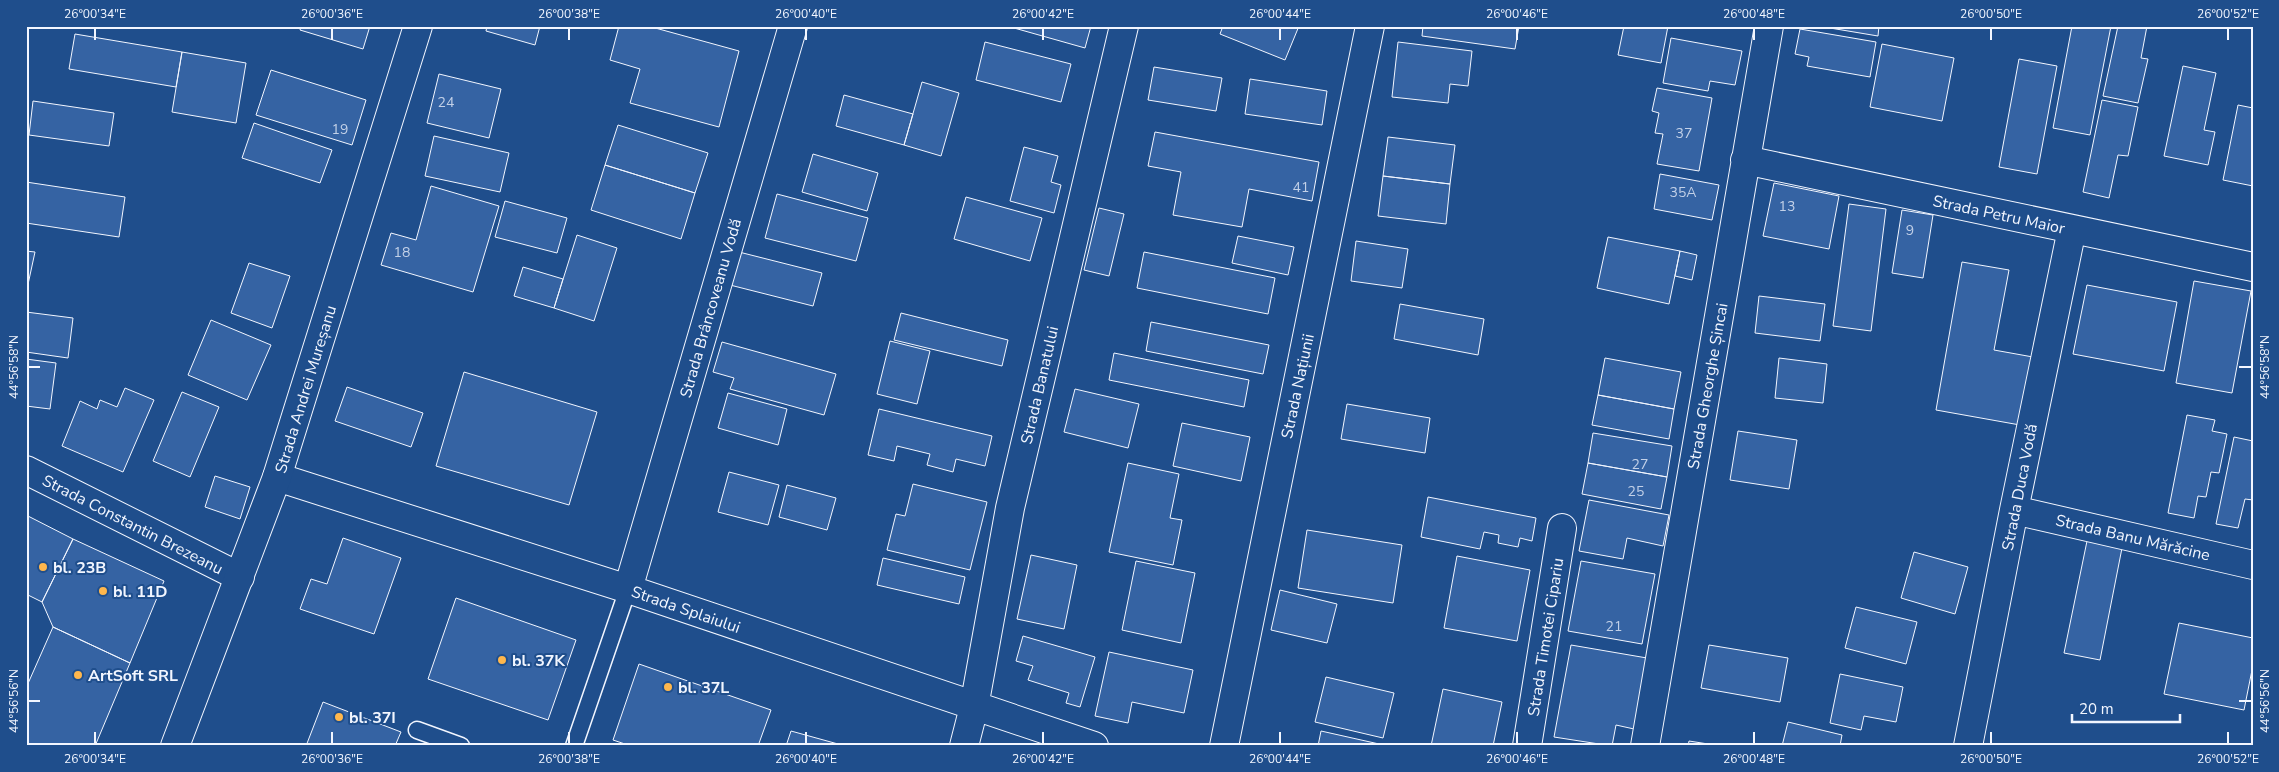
<svg xmlns="http://www.w3.org/2000/svg" width="2279" height="772" font-family="'Nunito Sans',sans-serif">
<rect width="100%" height="100%" fill="#1f4e8c"/>
<!-- building -->
<path fill="#3563a3" stroke="#f2f6ff" d="M 301,26 L 370,26 L 363,49 L 300,30 Z
M 487,26 L 540,26 L 535,45 L 486,31 Z
M 619,26 L 648,26 L 739,51 L 719,127 L 630,103 L 640,69 L 610,60 Z
M 1007,26 L 1091,26 L 1085,48 Z
M 1223,26 L 1299,26 L 1285,60 L 1220,34 Z
M 1423,26 L 1519,26 L 1515,49 L 1422,36 Z
M 1624,26 L 1668,26 L 1661,63 L 1618,55 Z
M 1818,26 L 1879,26 L 1878,36 Z
M 2072,26 L 2111,26 L 2090,135 L 2053,128 Z
M 2118,26 L 2147,26 L 2141,58 L 2148,59 L 2138,103 L 2103,96 Z
M 1800,29 L 1876,42 L 1870,77 L 1807,66 L 1809,57 L 1795,54 Z
M 75,34 L 182,52 L 176,87 L 69,69 Z
M 1671,38 L 1742,51 L 1735,85 L 1710,81 L 1708,91 L 1663,83 Z
M 985,42 L 1071,64 L 1061,102 L 976,80 Z
M 1398,42 L 1472,51 L 1468,86 L 1450,84 L 1448,103 L 1392,97 Z
M 1882,44 L 1954,58 L 1942,121 L 1870,107 Z
M 182,52 L 246,63 L 236,123 L 172,112 Z
M 2019,59 L 2057,66 L 2037,174 L 1999,167 Z
M 2183,66 L 2216,73 L 2204,130 L 2215,132 L 2208,165 L 2164,156 Z
M 1154,67 L 1222,78 L 1216,111 L 1148,100 Z
M 271,70 L 366,100 L 352,145 L 256,115 Z
M 439,74 L 501,89 L 489,138 L 427,123 Z
M 1250,79 L 1327,91 L 1322,125 L 1245,114 Z
M 922,82 L 959,93 L 941,156 L 904,145 Z
M 1657,88 L 1712,98 L 1699,171 L 1657,164 L 1663,134 L 1655,133 L 1659,113 L 1652,111 Z
M 844,95 L 913,114 L 904,145 L 836,126 Z
M 2102,100 L 2138,107 L 2128,156 L 2118,155 L 2109,198 L 2083,192 Z
M 33,101 L 114,113 L 109,146 L 29,135 Z
M 2238,105 L 2253,108 L 2253,186 L 2223,180 Z
M 254,123 L 332,150 L 320,183 L 242,158 Z
M 618,125 L 708,153 L 695,193 L 605,165 Z
M 1155,132 L 1319,162 L 1312,201 L 1249,189 L 1242,227 L 1173,215 L 1181,172 L 1148,166 Z
M 434,136 L 509,153 L 500,192 L 425,176 Z
M 1388,137 L 1455,145 L 1450,184 L 1383,176 Z
M 1024,147 L 1058,156 L 1051,182 L 1061,185 L 1054,213 L 1010,201 Z
M 813,154 L 878,173 L 867,211 L 802,192 Z
M 605,165 L 695,193 L 681,239 L 591,210 Z
M 1660,174 L 1719,185 L 1712,220 L 1654,209 Z
M 1383,176 L 1450,184 L 1446,224 L 1378,216 Z
M 26,182 L 125,197 L 119,237 L 26,223 Z
M 1774,183 L 1839,196 L 1829,249 L 1763,236 Z
M 431,186 L 499,206 L 473,292 L 381,265 L 391,233 L 416,240 Z
M 777,194 L 868,218 L 856,261 L 765,238 Z
M 966,197 L 1042,218 L 1030,261 L 954,239 Z
M 505,201 L 567,218 L 557,253 L 495,237 Z
M 1849,204 L 1886,209 L 1871,331 L 1833,326 Z
M 1099,208 L 1124,214 L 1109,276 L 1084,270 Z
M 1902,210 L 1933,215 L 1923,278 L 1892,273 Z
M 577,235 L 617,248 L 594,321 L 554,308 Z
M 1238,236 L 1294,247 L 1288,275 L 1232,263 Z
M 1608,237 L 1680,251 L 1669,304 L 1597,288 Z
M 1356,241 L 1408,249 L 1402,288 L 1351,281 Z
M 26,251 L 35,252 L 27,289 L 26,289 Z
M 735,251 L 822,273 L 813,306 L 726,284 Z
M 1680,251 L 1697,255 L 1692,280 L 1675,276 Z
M 1144,252 L 1275,278 L 1268,314 L 1137,288 Z
M 1962,262 L 2009,270 L 1994,350 L 2033,357 L 2020,425 L 1936,410 Z
M 249,263 L 290,276 L 272,328 L 231,313 Z
M 523,267 L 563,279 L 554,308 L 514,296 Z
M 2194,281 L 2251,291 L 2232,393 L 2176,383 Z
M 2087,285 L 2177,302 L 2164,371 L 2073,354 Z
M 1759,296 L 1825,304 L 1820,341 L 1755,333 Z
M 1400,304 L 1484,319 L 1478,355 L 1394,339 Z
M 26,312 L 73,318 L 68,358 L 26,352 Z
M 901,313 L 1008,340 L 1002,366 L 894,340 Z
M 211,320 L 271,345 L 247,400 L 188,375 Z
M 1151,322 L 1269,345 L 1263,374 L 1146,351 Z
M 890,341 L 930,351 L 917,404 L 877,394 Z
M 722,342 L 836,374 L 824,415 L 730,389 L 734,378 L 713,372 Z
M 1114,353 L 1249,380 L 1244,407 L 1109,380 Z
M 1605,358 L 1681,372 L 1674,409 L 1598,395 Z
M 1779,358 L 1827,364 L 1823,403 L 1775,398 Z
M 26,359 L 56,363 L 50,409 L 26,406 Z
M 464,372 L 597,412 L 569,505 L 436,466 Z
M 347,387 L 423,413 L 411,447 L 335,421 Z
M 125,388 L 154,400 L 123,472 L 62,446 L 80,401 L 97,409 L 100,400 L 117,407 Z
M 1075,389 L 1139,404 L 1128,448 L 1064,432 Z
M 182,392 L 219,407 L 190,477 L 153,461 Z
M 728,393 L 787,409 L 778,445 L 718,428 Z
M 1598,395 L 1674,409 L 1669,439 L 1592,425 Z
M 1347,404 L 1430,418 L 1425,453 L 1341,439 Z
M 879,409 L 992,436 L 985,466 L 956,459 L 953,472 L 927,465 L 930,454 L 897,446 L 894,461 L 868,455 Z
M 2187,415 L 2215,420 L 2212,431 L 2227,434 L 2219,473 L 2211,472 L 2206,497 L 2198,496 L 2194,518 L 2168,513 Z
M 1182,423 L 1250,437 L 1241,481 L 1173,466 Z
M 1738,431 L 1797,440 L 1789,489 L 1730,480 Z
M 1593,433 L 1672,446 L 1667,477 L 1588,463 Z
M 2234,437 L 2253,441 L 2253,500 L 2245,499 L 2238,528 L 2216,524 Z
M 1128,463 L 1179,474 L 1170,518 L 1182,520 L 1173,565 L 1109,552 Z
M 1588,463 L 1667,477 L 1661,509 L 1582,494 Z
M 729,472 L 779,485 L 768,525 L 718,512 Z
M 215,476 L 250,487 L 240,519 L 205,507 Z
M 913,484 L 987,502 L 970,570 L 887,550 L 896,514 L 905,516 Z
M 787,485 L 836,498 L 827,530 L 779,517 Z
M 1428,497 L 1536,518 L 1532,541 L 1520,538 L 1518,547 L 1498,543 L 1499,535 L 1484,532 L 1480,549 L 1421,537 Z
M 1589,500 L 1669,515 L 1663,546 L 1627,538 L 1623,559 L 1579,551 Z
M 26,515 L 73,539 L 42,602 L 26,594 Z
M 1307,530 L 1402,545 L 1393,603 L 1298,588 Z
M 343,538 L 401,558 L 374,634 L 300,609 L 311,579 L 327,584 Z
M 73,539 L 164,581 L 130,663 L 53,627 L 42,602 Z
M 2087,541 L 2122,548 L 2100,660 L 2064,653 Z
M 1914,552 L 1968,567 L 1955,614 L 1901,598 Z
M 1031,555 L 1077,565 L 1064,629 L 1017,619 Z
M 1457,556 L 1530,570 L 1517,641 L 1444,628 Z
M 883,558 L 965,577 L 959,604 L 877,585 Z
M 1136,561 L 1195,573 L 1181,643 L 1122,630 Z
M 1581,561 L 1655,574 L 1642,644 L 1568,631 Z
M 1280,590 L 1337,604 L 1327,643 L 1271,630 Z
M 456,598 L 576,640 L 548,720 L 428,679 Z
M 1856,607 L 1917,622 L 1906,664 L 1845,648 Z
M 2179,623 L 2253,638 L 2253,665 L 2244,710 L 2164,694 Z
M 53,627 L 130,663 L 95,746 L 26,746 L 26,688 Z
M 1023,636 L 1095,657 L 1080,707 L 1066,703 L 1069,693 L 1028,680 L 1033,666 L 1016,661 Z
M 1571,645 L 1647,658 L 1634,729 L 1616,725 L 1612,746 L 1554,737 Z
M 1709,645 L 1788,658 L 1780,702 L 1701,688 Z
M 1109,652 L 1193,670 L 1184,713 L 1132,702 L 1128,723 L 1095,716 Z
M 639,664 L 771,710 L 758,746 L 631,746 L 613,740 Z
M 1840,674 L 1903,687 L 1896,722 L 1864,716 L 1861,730 L 1830,723 Z
M 1326,677 L 1394,693 L 1383,738 L 1315,722 Z
M 1443,689 L 1502,702 L 1493,746 L 1431,746 Z
M 323,702 L 401,732 L 395,746 L 306,746 Z
M 1788,722 L 1842,735 L 1840,746 L 1782,746 Z
M 791,731 L 838,744 L 838,746 L 786,746 Z
M 1321,731 L 1388,746 L 1318,746 Z
M 1689,741 L 1721,746 L 1688,746 Z"/>
<g fill="none" stroke-linecap="round" stroke-linejoin="round">
<!-- service casing -->
<g stroke="#f2f6ff" stroke-width="19">
<path id="service" d="M 417,730 L 461,746
M 574,746 L 628,589"/>
</g>
<!-- minor casing -->
<g stroke="#f2f6ff" stroke-width="30">
<path id="minor" d="M 1745,160 L 2253,267
M 26,470 L 240,577
M 277,477 L 628,589 L 1094,746
M 2014,510 L 2253,565
M 628,589 L 793,26
M 964,746 L 974,707 L 1010,508 L 1124,26
M 1224,746 L 1370,26
M 1527,746 L 1562,528
M 1645,746 L 1769,26
M 1968,746 L 2014,510 L 2072,229"/>
</g>
<!-- tertiary casing -->
<g stroke="#f2f6ff" stroke-width="30">
<path id="tertiary" d="M 175,746 L 277,477 L 418,26"/>
</g>
<!-- service -->
<use href="#service" stroke="#1f4e8c" stroke-width="16"/>
<!-- minor -->
<use href="#minor" stroke="#1f4e8c" stroke-width="28"/>
<!-- tertiary -->
<use href="#tertiary" stroke="#1f4e8c" stroke-width="28"/>
</g>
<!-- ticks -->
<path fill="none" stroke="#f2f6ff" stroke-width="2" d="M 95,28 L 95,40M 332,28 L 332,40M 569,28 L 569,40M 806,28 L 806,40M 1043,28 L 1043,40M 1280,28 L 1280,40M 1517,28 L 1517,40M 1754,28 L 1754,40M 1991,28 L 1991,40M 2228,28 L 2228,40M 28,367 L 40,367M 2239,367 L 2252,367M 28,701 L 40,701M 2239,701 L 2252,701M 95,732 L 95,744M 332,732 L 332,744M 569,732 L 569,744M 806,732 L 806,744M 1043,732 L 1043,744M 1280,732 L 1280,744M 1517,732 L 1517,744M 1754,732 L 1754,744M 1991,732 L 1991,744M 2228,732 L 2228,744"/>
<!-- markers -->
<g fill="#ffb74d" stroke="#1f4e8c" stroke-width="2">
<circle cx="43" cy="567" r="5"/>
<circle cx="103" cy="591" r="5"/>
<circle cx="502" cy="660" r="5"/>
<circle cx="78" cy="675" r="5"/>
<circle cx="668" cy="687" r="5"/>
<circle cx="339" cy="717" r="5"/>
</g>
<g text-anchor="middle" stroke-width="4" stroke-linejoin="round" paint-order="stroke">
<!-- number labels -->
<g font-size="14" fill="#c3d1e8">
<text x="446" y="107">24</text>
<text x="340" y="134">19</text>
<text x="1684" y="138">37</text>
<text x="1301" y="192">41</text>
<text x="1683" y="197">35A</text>
<text x="1787" y="211">13</text>
<text x="1910" y="235">9</text>
<text x="402" y="257">18</text>
<text x="1640" y="469">27</text>
<text x="1636" y="496">25</text>
<text x="1614" y="631">21</text>
</g>
<!-- street labels -->
<g font-size="16" fill="#f2f6ff" stroke="#1f4e8c">
<text transform="translate(1999 214) rotate(12)" y="6">Strada Petru Maior</text>
<text transform="translate(710 308) rotate(-74)" y="6">Strada Brâncoveanu Vodă</text>
<text transform="translate(1039 385) rotate(-77)" y="6">Strada Banatului</text>
<text transform="translate(1297 386) rotate(-78)" y="6">Strada Națiunii</text>
<text transform="translate(1707 386) rotate(-80)" y="6">Strada Gheorghe Șincai</text>
<text transform="translate(305 389) rotate(-73)" y="6">Strada Andrei Mureșanu</text>
<text transform="translate(2019 487) rotate(-79)" y="6">Strada Duca Vodă</text>
<text transform="translate(133 524) rotate(27)" y="6">Strada Constantin Brezeanu</text>
<text transform="translate(2133 537) rotate(13)" y="6">Strada Banu Mărăcine</text>
<text transform="translate(686 609) rotate(19)" y="6">Strada Splaiului</text>
<text transform="translate(1545 637) rotate(-81)" y="6">Strada Timotei Cipariu</text>
</g>
<!-- poi labels -->
<g font-size="16" font-weight="bold" fill="#f2f6ff" stroke="#1f4e8c" text-anchor="start">
<text x="53" y="573">bl. 23B</text>
<text x="113" y="597">bl. 11D</text>
<text x="512" y="666">bl. 37K</text>
<text x="88" y="681">ArtSoft SRL</text>
<text x="678" y="693">bl. 37L</text>
<text x="349" y="723">bl. 37I</text>
</g>
</g>
<!-- border -->
<rect width="2279" height="772" fill="none" stroke="#1f4e8c" stroke-width="55"/>
<!-- scale -->
<path d="M2072 714v8h108v-8" fill="none" stroke="#f2f6ff" stroke-width="2.5"/>
<text x="2079" y="714" font-size="15" fill="#f2f6ff" stroke="#1f4e8c" stroke-width="4" paint-order="stroke">20 m</text>
<rect x="28" y="28" width="2224" height="716" fill="none" stroke="#f2f6ff" stroke-width="2"/>
<g font-size="12" text-anchor="middle" fill="#f2f6ff">
<text x="95" y="18">26°00'34"E</text>
<text x="332" y="18">26°00'36"E</text>
<text x="569" y="18">26°00'38"E</text>
<text x="806" y="18">26°00'40"E</text>
<text x="1043" y="18">26°00'42"E</text>
<text x="1280" y="18">26°00'44"E</text>
<text x="1517" y="18">26°00'46"E</text>
<text x="1754" y="18">26°00'48"E</text>
<text x="1991" y="18">26°00'50"E</text>
<text x="2228" y="18">26°00'52"E</text>
<text transform="translate(14 367) rotate(-90)" y="4">44°56'58"N</text>
<text transform="translate(2265 367) rotate(-90)" y="4">44°56'58"N</text>
<text transform="translate(14 701) rotate(-90)" y="4">44°56'56"N</text>
<text transform="translate(2265 701) rotate(-90)" y="4">44°56'56"N</text>
<text x="95" y="763">26°00'34"E</text>
<text x="332" y="763">26°00'36"E</text>
<text x="569" y="763">26°00'38"E</text>
<text x="806" y="763">26°00'40"E</text>
<text x="1043" y="763">26°00'42"E</text>
<text x="1280" y="763">26°00'44"E</text>
<text x="1517" y="763">26°00'46"E</text>
<text x="1754" y="763">26°00'48"E</text>
<text x="1991" y="763">26°00'50"E</text>
<text x="2228" y="763">26°00'52"E</text>
</g>
</svg>
